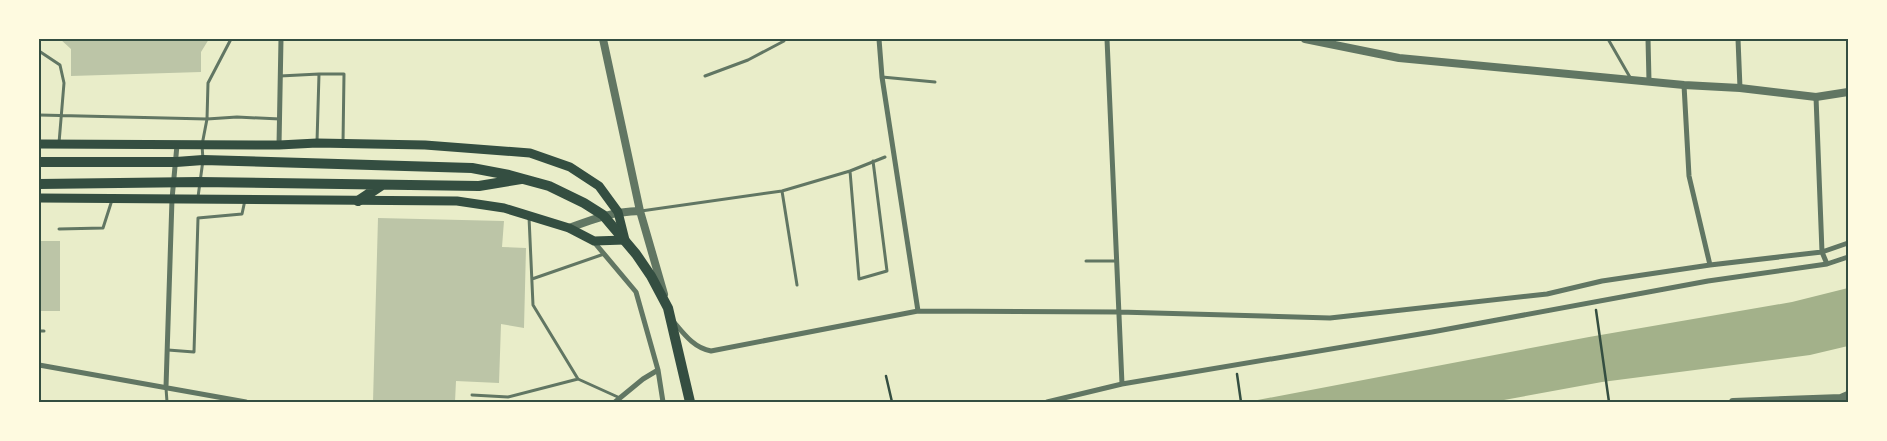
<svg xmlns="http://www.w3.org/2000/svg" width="1887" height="441" font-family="Helvetica,sans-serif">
<rect width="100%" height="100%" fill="#e9edc9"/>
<!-- water -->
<path fill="#a3b18a" d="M 1848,288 L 1848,346 L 1810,355 L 1602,382 L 1493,402 L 1247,402 L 1589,337 L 1792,302 Z"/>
<!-- building -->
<path fill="#bcc5a7" d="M 60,39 L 209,39 L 201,52 L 201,72 L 71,76 L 71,49 Z
M 378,218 L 504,221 L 502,247 L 526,248 L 524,328 L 501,324 L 499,383 L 456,381 L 455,402 L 373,402 Z
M 39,241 L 60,241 L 60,311 L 39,311 Z"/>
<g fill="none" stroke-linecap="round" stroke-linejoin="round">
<!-- path -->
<path stroke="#344e41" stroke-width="2.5" d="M 1596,310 L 1609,402
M 1237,374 L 1241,402
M 886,376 L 892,402"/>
<!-- service -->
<path stroke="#617663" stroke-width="3" d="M 1608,39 L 1631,79
M 39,51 L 60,65 L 64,83 L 59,143
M 280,76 L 319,74
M 705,76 L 748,60 L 784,41 L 784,39
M 882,77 L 935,82
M 39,115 L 207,119 L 237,117 L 280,119
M 317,142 L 319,74 L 344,74 L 343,143
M 873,161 L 887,271 L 859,279 L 850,171 L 885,157
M 782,191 L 797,285
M 198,197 L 203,160 L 202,145 L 207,119 L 208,83 L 231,39
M 641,211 L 782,191 L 850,171
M 529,217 L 533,305 L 578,379
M 59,229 L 103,228 L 112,200
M 1086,261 L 1116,261
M 532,279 L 604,254
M 39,331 L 44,331
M 168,350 L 194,352 L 198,218 L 242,214 L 245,200
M 166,388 L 167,402
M 472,395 L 508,397 L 578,379 L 620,398"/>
<!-- minor -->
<path stroke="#617663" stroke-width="5" d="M 879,39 L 882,77 L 918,311
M 1107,39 L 1122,384
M 1648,39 L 1649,81
M 1738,39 L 1740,88
M 1684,85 L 1689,176 L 1710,265
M 1816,97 L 1822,252 L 1827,264
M 279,145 L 281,39
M 594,242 L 636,292 L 658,370 L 663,402
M 673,321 C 684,334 694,348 711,351 L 918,311 L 1119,312 L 1330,318 L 1547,294 L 1602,281 L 1710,265 L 1822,252 L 1848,243
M 39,365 L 246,402
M 166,387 L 172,199 L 177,145
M 615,402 L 643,379 L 658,370
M 1047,402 L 1122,384 L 1432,332 L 1708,281 L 1827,264 L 1848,257"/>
<!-- tertiary -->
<path stroke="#617663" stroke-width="8" d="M 603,39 L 640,211 L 664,294
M 1305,39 L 1399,58 L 1684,85 L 1740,88 L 1816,97 L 1848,92
M 569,228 C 596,218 611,212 640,211
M 1733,402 L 1841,398 L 1848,395"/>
<!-- secondary -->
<path stroke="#344e41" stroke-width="9" d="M 39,144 L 279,145 L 317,143 L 425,145 L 530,153 L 570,167 L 599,186 L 618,212 L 625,240 L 594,241 L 569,228 L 504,208 L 457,201 L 39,198"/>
<!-- trunk -->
<path stroke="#344e41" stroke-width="10" d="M 39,162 L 176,162 L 203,160 L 472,168 L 509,175 L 549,186 L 584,203 L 603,215 L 636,254 L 651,276 L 668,308 L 690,402
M 39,184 L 199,182 L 479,186 L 521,179
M 358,201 L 382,185"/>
</g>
<!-- border -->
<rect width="1887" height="441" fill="none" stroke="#fefae0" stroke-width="80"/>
<rect x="40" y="40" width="1807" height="361" fill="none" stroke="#344e41" stroke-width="2"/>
</svg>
